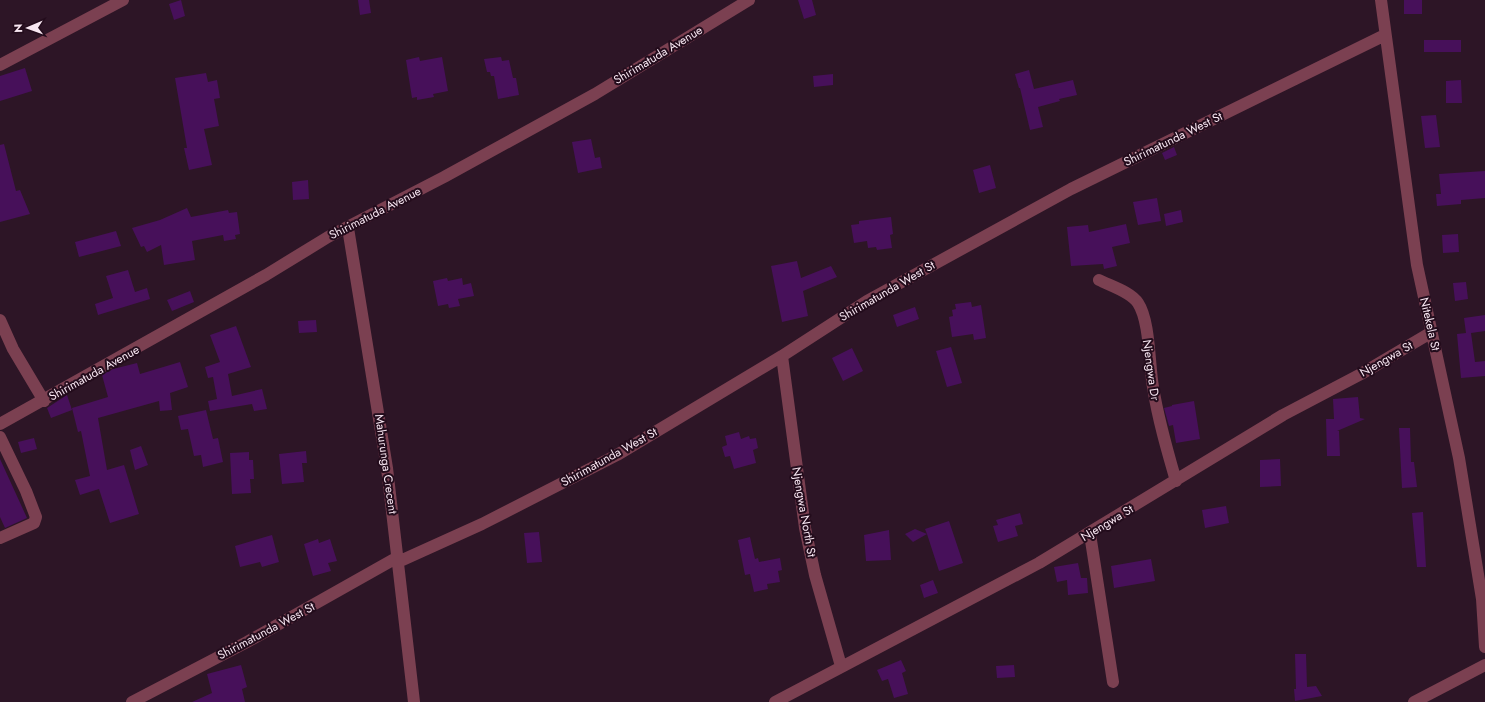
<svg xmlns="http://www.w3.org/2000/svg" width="1485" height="702" font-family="Jost,sans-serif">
<rect width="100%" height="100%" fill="#2d1526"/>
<!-- building -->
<path fill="#47105a" d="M 181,0 L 185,16 L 174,20 L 169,4 Z
M 358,0 L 369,0 L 371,13 L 360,15 Z
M 798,0 L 812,0 L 816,15 L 804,19 Z
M 1404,0 L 1422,0 L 1422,14 L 1404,14 Z
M 1424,40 L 1461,40 L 1461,52 L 1424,52 Z
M 419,57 L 420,61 L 442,57 L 448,91 L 433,94 L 434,97 L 417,100 L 417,97 L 412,98 L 406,60 Z
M 501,57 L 502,61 L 509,60 L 513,78 L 516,78 L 519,95 L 498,99 L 494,76 L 491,76 L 490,72 L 487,72 L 484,59 Z
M 25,68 L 32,91 L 0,101 L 0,76 Z
M 1029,70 L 1034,89 L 1073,80 L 1077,95 L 1059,99 L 1060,101 L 1038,107 L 1043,127 L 1030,130 L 1020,88 L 1019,88 L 1015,74 Z
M 206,73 L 208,82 L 217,80 L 220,98 L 214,99 L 219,126 L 204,129 L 212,165 L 189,170 L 184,148 L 187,148 L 175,78 Z
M 833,74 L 833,85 L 814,87 L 813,76 Z
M 1461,80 L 1462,103 L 1446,103 L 1446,81 Z
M 1436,115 L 1440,147 L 1425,148 L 1421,116 Z
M 591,139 L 595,158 L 600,157 L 602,168 L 578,173 L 572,142 Z
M 4,144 L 16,191 L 20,190 L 30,214 L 0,222 L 0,145 Z
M 1174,147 L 1177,155 L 1165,160 L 1162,153 Z
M 990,165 L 996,188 L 979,193 L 973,170 Z
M 1485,171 L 1485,198 L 1461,200 L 1461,204 L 1437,206 L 1436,194 L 1441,194 L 1439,174 Z
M 308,180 L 309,199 L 293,200 L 292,182 Z
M 1157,198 L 1161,221 L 1138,225 L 1133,202 Z
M 187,208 L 191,217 L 228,210 L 229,213 L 237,212 L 240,234 L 235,235 L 236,239 L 224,241 L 223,235 L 192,241 L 195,260 L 164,265 L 161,245 L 147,252 L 144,246 L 141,247 L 132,228 L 160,220 Z
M 1181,210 L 1183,222 L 1166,226 L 1164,214 Z
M 891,217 L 893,234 L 890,235 L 892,248 L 877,250 L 876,247 L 868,248 L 867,241 L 854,243 L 851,225 L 859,224 L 859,221 Z
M 1126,224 L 1130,243 L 1112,247 L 1117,266 L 1104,269 L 1103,264 L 1071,266 L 1067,227 L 1088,225 L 1089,232 Z
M 116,231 L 121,246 L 79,257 L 75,242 Z
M 1458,234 L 1459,252 L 1443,253 L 1442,235 Z
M 797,261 L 801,278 L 831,266 L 837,277 L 803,291 L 808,316 L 782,322 L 771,266 Z
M 128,270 L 135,292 L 147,288 L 150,299 L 98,315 L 95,304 L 113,298 L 106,276 Z
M 447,278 L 448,281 L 462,278 L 463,285 L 471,283 L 474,296 L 458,299 L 460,306 L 449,308 L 448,304 L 438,306 L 433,281 Z
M 1466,282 L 1468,299 L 1455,301 L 1453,283 Z
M 190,291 L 194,302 L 172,311 L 167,300 Z
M 971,302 L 972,307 L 981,305 L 986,338 L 974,340 L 973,334 L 952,337 L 949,317 L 953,316 L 952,310 L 956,309 L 955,304 Z
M 915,307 L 919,319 L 897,327 L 893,315 Z
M 1485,315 L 1485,331 L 1471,333 L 1475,362 L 1485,361 L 1485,376 L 1461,378 L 1457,334 L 1466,333 L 1464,318 Z
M 316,320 L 317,332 L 299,333 L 298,321 Z
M 236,326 L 251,367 L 228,374 L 232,396 L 262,389 L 267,409 L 254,411 L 252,404 L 210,411 L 208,401 L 217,399 L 213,377 L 208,378 L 205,367 L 220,362 L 210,335 Z
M 951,347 L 962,383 L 947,387 L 936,351 Z
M 852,348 L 863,371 L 843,381 L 832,358 Z
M 180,362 L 188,387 L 170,393 L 172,410 L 160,411 L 159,401 L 98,418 L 107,470 L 124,465 L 139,514 L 110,523 L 99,489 L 80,495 L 75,480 L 90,476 L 81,431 L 78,432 L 72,408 L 108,397 L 102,375 L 113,369 L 137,363 L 140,374 Z
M 67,395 L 72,410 L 51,418 L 47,408 Z
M 1358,397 L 1360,418 L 1365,419 L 1337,431 L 1339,431 L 1340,456 L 1327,456 L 1326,419 L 1334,419 L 1333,399 Z
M 1194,401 L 1200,439 L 1176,443 L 1173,425 L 1169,426 L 1164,408 L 1172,406 L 1172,405 Z
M 206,410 L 213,439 L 218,438 L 223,462 L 203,467 L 201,455 L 194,456 L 188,429 L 181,430 L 178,416 Z
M 1399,428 L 1410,428 L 1411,462 L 1414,462 L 1417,487 L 1402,488 Z
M 739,432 L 741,439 L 749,436 L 750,439 L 756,438 L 758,448 L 753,450 L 756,463 L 734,469 L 730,456 L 725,457 L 722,447 L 727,445 L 725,436 Z
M 34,438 L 37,449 L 21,453 L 18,442 Z
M 141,446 L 148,465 L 135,470 L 130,450 Z
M 306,451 L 307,463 L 302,463 L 304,482 L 282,484 L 279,454 Z
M 249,452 L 249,460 L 253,460 L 254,479 L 250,479 L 251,493 L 232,494 L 230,453 Z
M 0,459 L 27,518 L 5,528 L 0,517 Z
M 1280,459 L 1281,486 L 1260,487 L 1260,460 Z
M 1226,506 L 1229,523 L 1205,528 L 1202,510 Z
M 1423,512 L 1426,567 L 1417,567 L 1412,513 Z
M 1020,513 L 1023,524 L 1015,526 L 1018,536 L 998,542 L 993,526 L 998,525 L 996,520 Z
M 949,521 L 963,563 L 939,571 L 927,534 L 913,542 L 905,534 L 915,529 L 927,534 L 925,529 Z
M 889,530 L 891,560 L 866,561 L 864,535 Z
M 539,532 L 542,562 L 527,563 L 524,533 Z
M 272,535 L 279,562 L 262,567 L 260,562 L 240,567 L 235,546 Z
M 750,537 L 755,559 L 758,558 L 759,562 L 780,558 L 782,570 L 778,571 L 780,582 L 767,584 L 768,589 L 754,592 L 750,574 L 745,575 L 738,540 Z
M 318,539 L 319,543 L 330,539 L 337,561 L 328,563 L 331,571 L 313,576 L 304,544 Z
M 1151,559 L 1155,581 L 1114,588 L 1111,566 Z
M 1078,563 L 1081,578 L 1087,578 L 1088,593 L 1068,595 L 1067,580 L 1057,582 L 1054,567 Z
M 933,580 L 938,593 L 924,598 L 920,585 Z
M 1295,654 L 1306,654 L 1307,687 L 1316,686 L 1322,696 L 1295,701 L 1294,689 L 1296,689 Z
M 901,660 L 906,671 L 902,673 L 908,694 L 894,698 L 888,679 L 882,681 L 877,670 Z
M 241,665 L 247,687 L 242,689 L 245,702 L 192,702 L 212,693 L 207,674 Z
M 1014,665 L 1015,677 L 997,678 L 996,666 Z"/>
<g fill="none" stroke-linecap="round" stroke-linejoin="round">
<!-- minor -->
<path stroke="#7b4051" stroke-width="12" d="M 1381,0 L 1417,265 L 1459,458 L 1482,599 L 1485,647
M 0,65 L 123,0
M 348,228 L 387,468 L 414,702
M 1099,280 C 1111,286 1131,292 1138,303 C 1150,321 1149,364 1153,387 C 1158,419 1167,450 1176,481
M 0,320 L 13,349 L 44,401
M 782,356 L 805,528 L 815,575 L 841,666
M 0,424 L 266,275 L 328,237 L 444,177 L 595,94 L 749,0
M 0,437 L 26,491 L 36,517 L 34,523 L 0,538
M 1090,534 L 1113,682
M 398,562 L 482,524 L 617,455 L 782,356 L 867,301 L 1071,189 L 1385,35
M 132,702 L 247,642 L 398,557
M 775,702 L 1039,563 L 1283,415 L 1361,374 L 1432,332
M 1414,702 L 1485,665"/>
</g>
<g text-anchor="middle" stroke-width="4" stroke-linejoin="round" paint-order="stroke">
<!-- street labels -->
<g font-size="12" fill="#f8e7f2" stroke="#230c1c">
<text transform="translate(658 55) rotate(-31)" y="4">Shirimatuda Avenue</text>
<text transform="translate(1173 139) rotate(-26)" y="4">Shirimatunda West St</text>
<text transform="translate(375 213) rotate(-27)" y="4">Shirimatuda Avenue</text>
<text transform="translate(887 291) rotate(-30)" y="4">Shirimatunda West St</text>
<text transform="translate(1430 324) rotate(77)" y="4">Nitekela St</text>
<text transform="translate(1386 359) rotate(-30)" y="4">Njengwa St</text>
<text transform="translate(1151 370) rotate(82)" y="4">Njengwa Dr</text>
<text transform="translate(94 373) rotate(-29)" y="4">Shirimatuda Avenue</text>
<text transform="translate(609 457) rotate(-29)" y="4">Shirimatunda West St</text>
<text transform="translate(386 464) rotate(82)" y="4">Mahurunga Crecent</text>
<text transform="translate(804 512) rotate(80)" y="4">Njengwa North St</text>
<text transform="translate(1107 523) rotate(-31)" y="4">Njengwa St</text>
<text transform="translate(266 631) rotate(-28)" y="4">Shirimatunda West St</text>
</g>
</g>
<!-- north arrow -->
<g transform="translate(28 28) rotate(268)" stroke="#230c1c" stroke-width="3" paint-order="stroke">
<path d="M0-3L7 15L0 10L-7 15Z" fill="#f8e7f2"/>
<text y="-6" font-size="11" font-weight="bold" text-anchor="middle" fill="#f8e7f2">N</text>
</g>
</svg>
